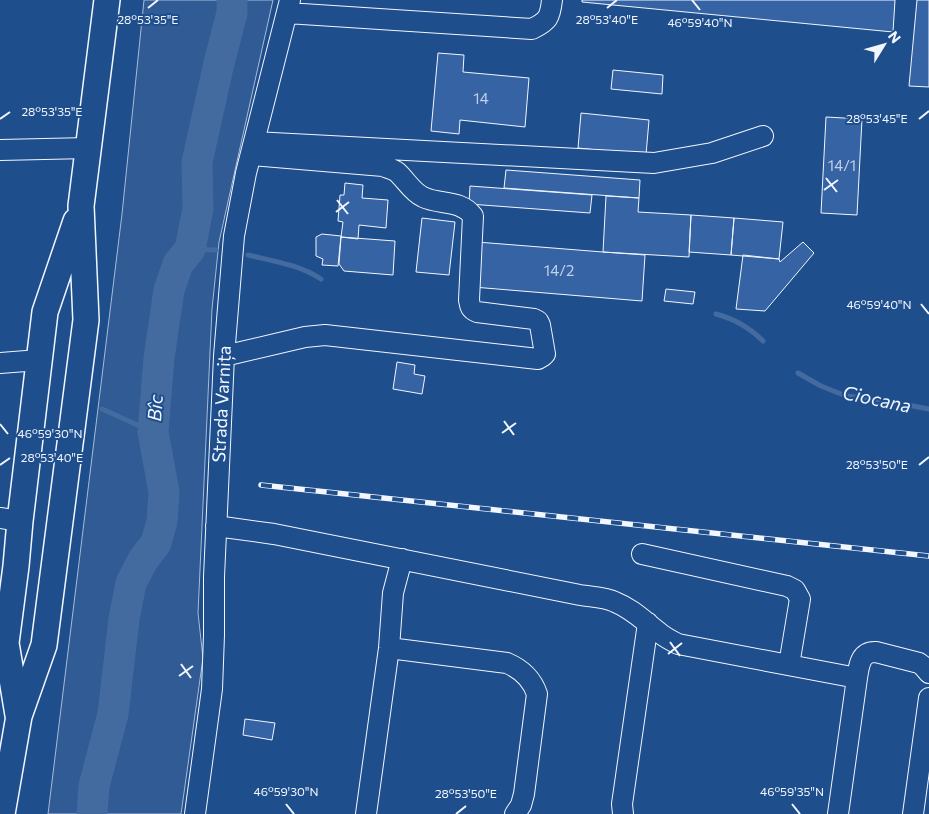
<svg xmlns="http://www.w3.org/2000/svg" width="929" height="814" font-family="Commissioner,sans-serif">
<rect width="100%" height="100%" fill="#1f4e8c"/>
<!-- green -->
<path fill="#305b95" stroke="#a8bbd7" d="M 144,0 L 273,0 L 219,242 L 212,309 L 198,613 L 203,658 L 181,814 L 48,814 L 122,214 Z"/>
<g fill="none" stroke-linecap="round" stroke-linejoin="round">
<!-- stream -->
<path stroke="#446ba0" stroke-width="5" d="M 190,249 L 216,250
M 248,255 C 273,261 300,265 321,279
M 716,314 C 735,319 750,328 763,341
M 798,373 L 821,386 L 846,396 L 881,400 L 929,409
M 102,409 L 153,432"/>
<!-- river -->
<path stroke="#446ba0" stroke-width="31" d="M 92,814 L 94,786 L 113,714 L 124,619 L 131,583 L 143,560 L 156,543 L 162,521 L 164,492 L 153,432 L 159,358 L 169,290 L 178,264 L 190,249 L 198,209 L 197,162 L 219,63 L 232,13 L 232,0"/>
</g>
<!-- building -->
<path fill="#3563a3" stroke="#f2f6ff" d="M 582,0 L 895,0 L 893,32 L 582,2 Z
M 917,0 L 929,0 L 929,87 L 909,86 Z
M 438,53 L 464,55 L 463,72 L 529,78 L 525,127 L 460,120 L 459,134 L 431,131 Z
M 613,70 L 663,75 L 662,94 L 611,89 Z
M 581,113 L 649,120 L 646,155 L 578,148 Z
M 826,117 L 862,119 L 857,215 L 821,213 Z
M 506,170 L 640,180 L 639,198 L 504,188 Z
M 345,183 L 363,185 L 362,198 L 388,200 L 386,228 L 359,225 L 358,239 L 341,237 L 343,222 L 338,221 L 340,195 L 344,195 Z
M 470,186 L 592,195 L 590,213 L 469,204 Z
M 606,196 L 639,198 L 638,212 L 691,215 L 689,257 L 603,252 Z
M 691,215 L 734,218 L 731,255 L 689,252 Z
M 422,218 L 455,222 L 449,275 L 416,272 Z
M 734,218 L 783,222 L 779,259 L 731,255 Z
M 322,234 L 341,236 L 338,266 L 322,265 L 323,259 L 316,256 L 316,237 Z
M 341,237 L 395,241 L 393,275 L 344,271 L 339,264 Z
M 477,242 L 603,252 L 645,255 L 642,301 L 473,287 Z
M 803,242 L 814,253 L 765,311 L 736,309 L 743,255 L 779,259 L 780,262 Z
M 666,289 L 695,292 L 693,304 L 664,301 Z
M 397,362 L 415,365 L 414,374 L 425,376 L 422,394 L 393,389 Z
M 245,719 L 275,723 L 272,740 L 243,735 Z"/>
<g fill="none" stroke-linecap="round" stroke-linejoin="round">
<!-- minor casing -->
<g stroke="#f2f6ff" stroke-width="22">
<path id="minor" d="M 287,13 L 532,29 C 548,21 550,18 552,0
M 254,142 L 654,163 L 712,153 L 763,136
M 0,150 L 88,148
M 224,356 L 305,337 L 325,335 L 538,359 L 543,356 L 545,354 L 540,325 L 538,321 L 534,319 L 477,312 C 470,309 470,306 469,300 L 473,216 C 460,199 439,205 423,197 C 412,192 406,180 397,172 C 393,169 387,168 383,166 L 251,155
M 0,363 L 39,360
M 0,518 L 20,521
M 216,526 L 274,534 L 580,595 C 592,597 605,597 615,602 C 633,609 646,623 661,634 C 666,638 672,641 678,644 L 857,678
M 642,554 L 787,586 L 795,590 L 800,599 L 789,665
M 389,648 L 507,663 C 521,669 532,679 537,694 L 524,794 L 521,805 L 515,814
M 195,814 L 212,689 L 214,635 L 214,577 L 224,356 L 234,236 L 246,173 L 290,0
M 366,814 L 389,648 L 393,593 L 402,559
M 623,814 L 622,804 L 648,623
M 838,814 L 857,678 C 859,666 860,651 876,652 L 919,663 L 923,666 L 929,673
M 913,814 L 929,698"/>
</g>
<!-- major casing -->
<g stroke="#f2f6ff" stroke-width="28">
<path id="major" d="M 18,715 L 6,643 L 16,566 L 20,521 L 45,312 L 76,221
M 2,814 L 19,716 L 44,645 L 86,320 L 81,206 L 107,0"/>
</g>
<!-- minor -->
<use href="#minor" stroke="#1f4e8c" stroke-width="20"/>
<!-- major -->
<use href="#major" stroke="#1f4e8c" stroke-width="25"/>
<!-- rail casing -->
<g stroke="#f2f6ff" stroke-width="5.5">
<path id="rail" d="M 261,485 L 929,556"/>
</g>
<!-- rail -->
<use href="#rail" stroke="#1f4e8c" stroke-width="4" stroke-dasharray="11" stroke-linecap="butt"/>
</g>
<!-- ticks -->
<path fill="none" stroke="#f2f6ff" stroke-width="2" d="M 692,0 L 700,10M 148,8 L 158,0M 607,8 L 617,0M 0,119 L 10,112M 919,119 L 929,111M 826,178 L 837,192M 824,190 L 838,180M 337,200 L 348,214M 336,212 L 349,202M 921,304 L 929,314M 504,421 L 514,435M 0,424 L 8,434M 502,433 L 516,423M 0,465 L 10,458M 919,465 L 929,457M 670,642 L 680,656M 668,654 L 682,643M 181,664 L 191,678M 179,676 L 193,666M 286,804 L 294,814M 792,804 L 800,814M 456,814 L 466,806"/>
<g text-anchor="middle" stroke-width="4" stroke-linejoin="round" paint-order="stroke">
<!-- number labels -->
<g font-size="15" fill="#c3d1e8">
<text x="481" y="104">14</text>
<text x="842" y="171">14/1</text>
<text x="559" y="276">14/2</text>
</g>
<!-- street labels -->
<g font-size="18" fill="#f2f6ff" stroke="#1f4e8c">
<text transform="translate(222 404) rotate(-87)" y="6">Strada Varnița</text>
</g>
<!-- water labels -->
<g font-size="19" font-style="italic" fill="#f2f6ff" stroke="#1f4e8c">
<text transform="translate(877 399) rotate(12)" y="7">Ciocana</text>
<text transform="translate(155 408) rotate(-86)" y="7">Bîc</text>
</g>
</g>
<g font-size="12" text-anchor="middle" fill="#f2f6ff" stroke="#1f4e8c" stroke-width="4" stroke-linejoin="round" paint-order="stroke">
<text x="148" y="24">28°53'35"E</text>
<text x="607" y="24">28°53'40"E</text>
<text x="700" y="27">46°59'40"N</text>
<text x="52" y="116">28°53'35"E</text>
<text x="877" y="123">28°53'45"E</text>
<text x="879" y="309">46°59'40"N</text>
<text x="50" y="438">46°59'30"N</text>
<text x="52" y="462">28°53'40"E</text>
<text x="877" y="469">28°53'50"E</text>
<text x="286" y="796">46°59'30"N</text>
<text x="792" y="796">46°59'35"N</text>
<text x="466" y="798">28°53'50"E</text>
</g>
<!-- north arrow -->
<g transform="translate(884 45) rotate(53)" stroke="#1f4e8c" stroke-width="4" paint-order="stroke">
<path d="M0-4L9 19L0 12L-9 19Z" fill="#f2f6ff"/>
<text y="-8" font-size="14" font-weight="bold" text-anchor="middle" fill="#f2f6ff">N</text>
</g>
</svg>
